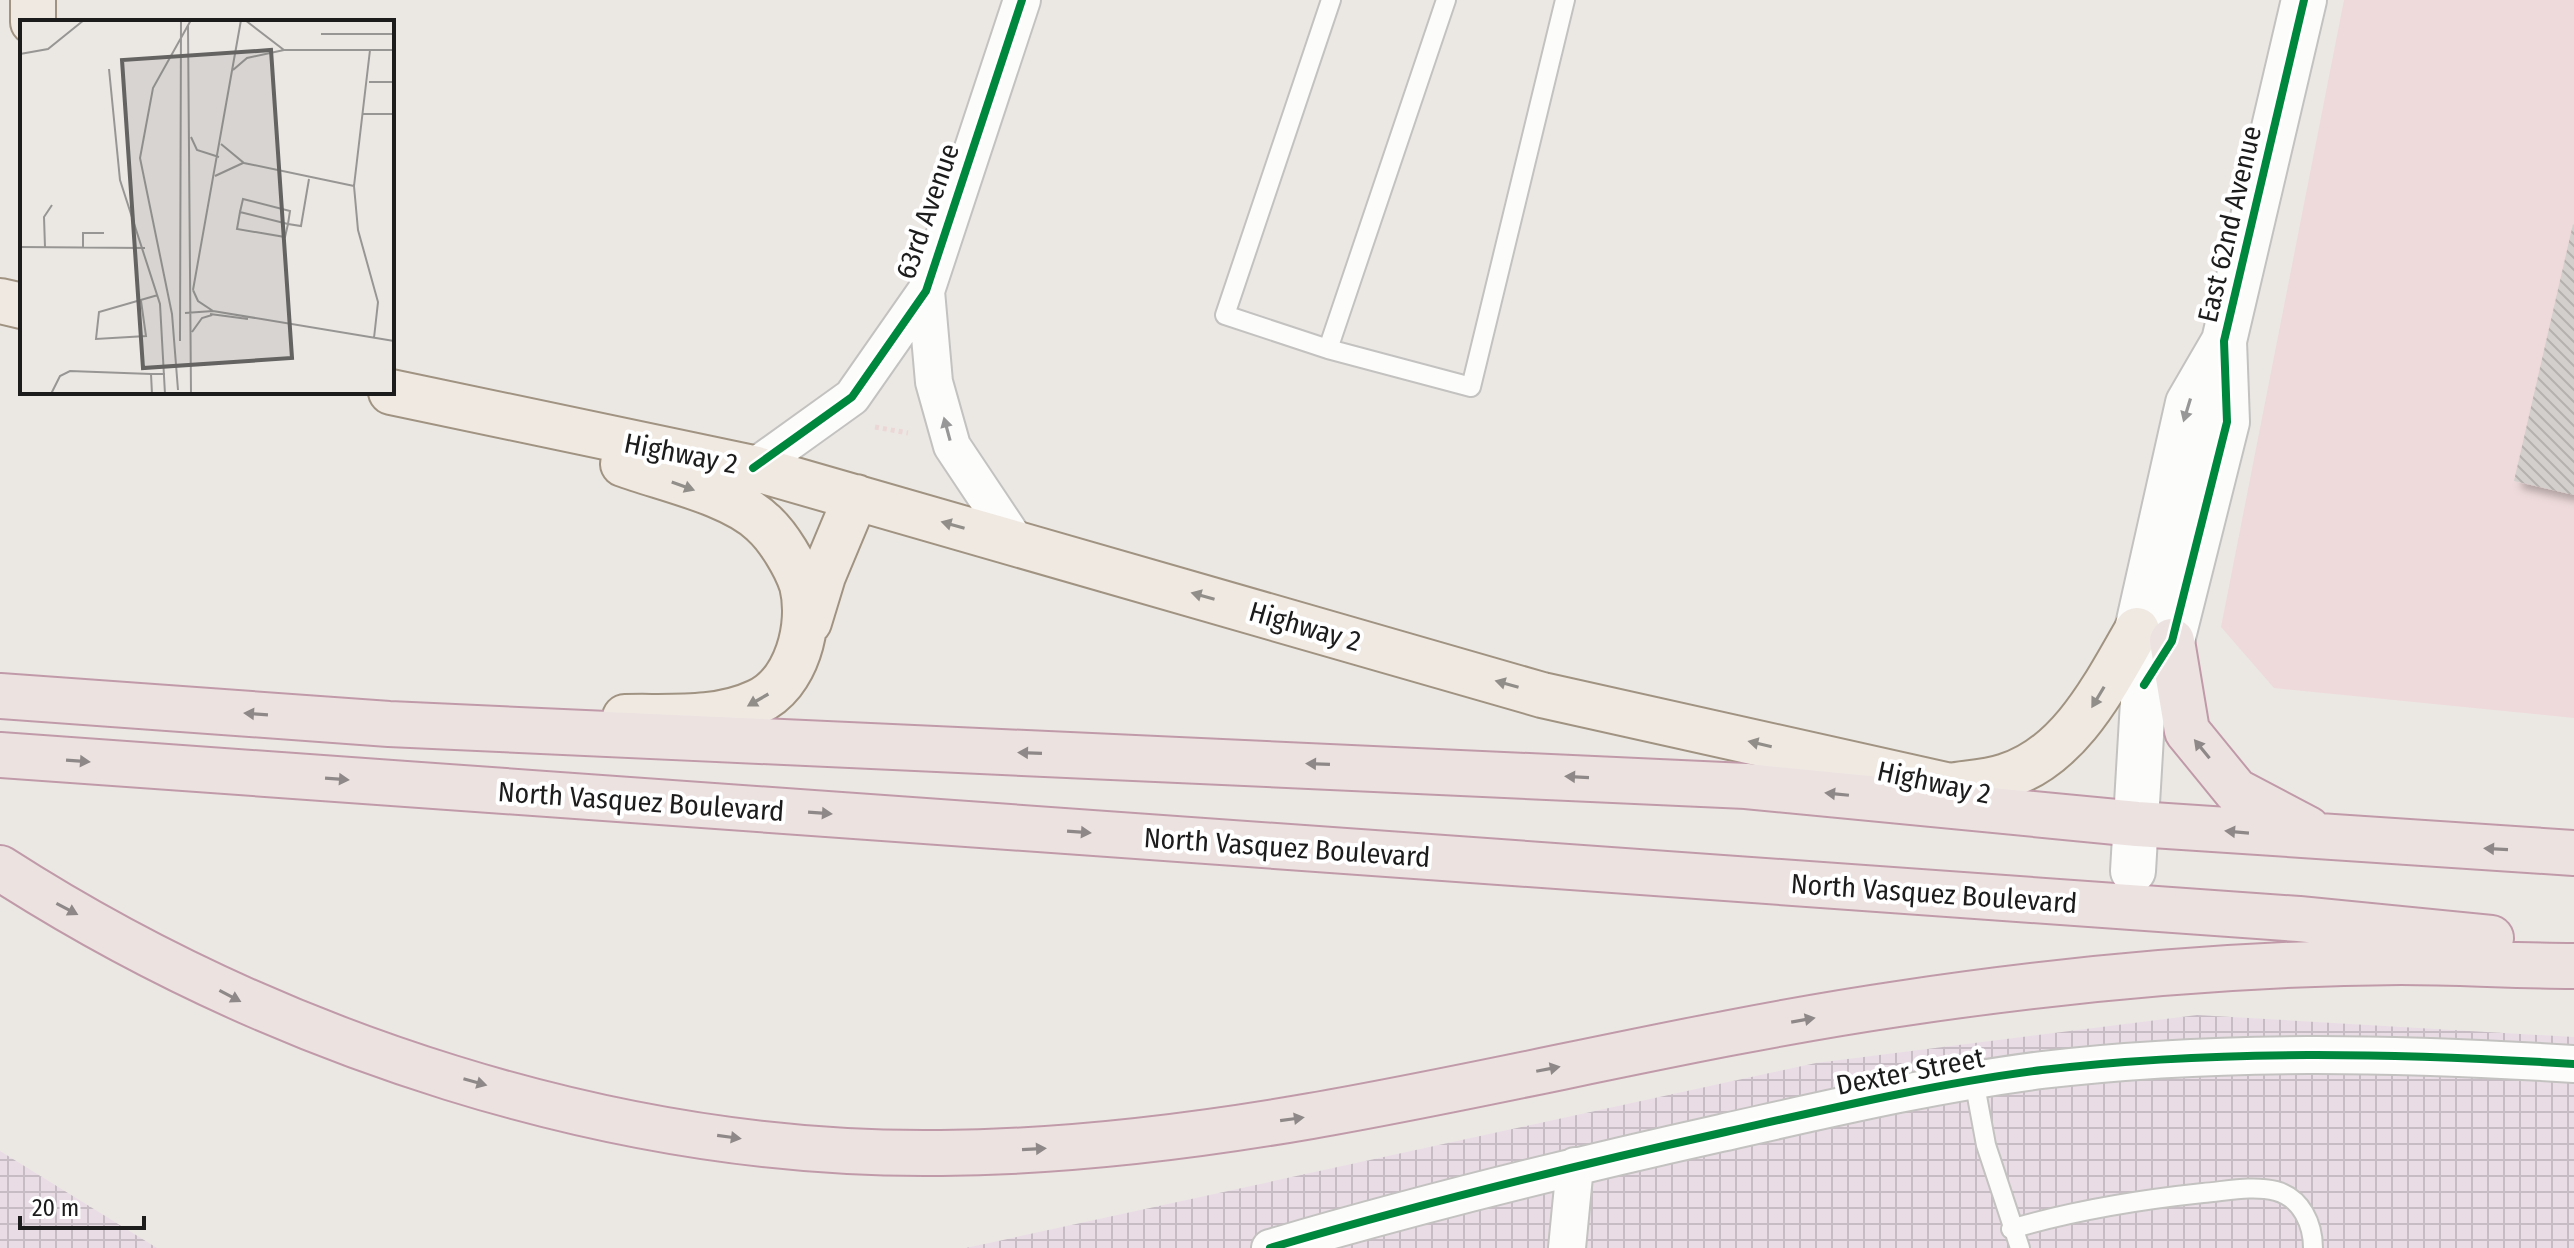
<svg xmlns="http://www.w3.org/2000/svg" width="2574" height="1248" font-family="'Fira Sans Condensed',sans-serif">
<defs>
<pattern id="industrial-grid" width="8" height="8" patternUnits="userSpaceOnUse" patternTransform="scale(2)"><rect width="8" height="8" fill="#e9dce5"/><path d="M0 4h8M4 0v8" fill="none" stroke="#c7bcc4"/></pattern>
<pattern id="building-back-hatch" width="6" height="6" patternUnits="userSpaceOnUse" patternTransform="scale(2)"><rect width="6" height="6" fill="#d3cfcd"/><path d="M-1 5l2 2M0 0l6 6M5-1l2 2" fill="none" stroke="#b5b1af"/></pattern>
<filter id="shadow"><feDropShadow dx="7" dy="7" stdDeviation="4" flood-color="#0004"/></filter>
</defs>
<rect width="100%" height="100%" fill="#ebe8e4"/>
<!-- commercial -->
<path fill="#eedada" d="M 2344,0 L 2574,0 L 2574,718 L 2274,688 L 2221,627 Z"/>
<!-- industrial -->
<path fill="url(#industrial-grid)" d="M 2197,1015 L 2574,1037 L 2574,1248 L 966,1248 L 1816,1063 Z
M 0,1151 L 157,1248 L 0,1248 Z"/>
<!-- building -->
<path fill="url(#building-back-hatch)" filter="url(#shadow)" d="M 2573,224 L 2574,225 L 2574,495 L 2514,481 Z"/>
<g fill="none" stroke-linecap="round" stroke-linejoin="round">
<!-- service casing -->
<g stroke="#c3c2c0" stroke-width="22">
<path id="service" d="M 1331,0 L 1225,315 L 1328,349 L 1471,387 L 1565,0
M 1328,349 L 1446,0
M 1974,1080 L 1986,1145 L 2020,1248
M 2011,1229 C 2075,1210 2137,1200 2203,1193 C 2227,1191 2253,1185 2276,1191 C 2302,1198 2313,1225 2313,1248"/>
</g>
<!-- minor casing -->
<g stroke="#c3c2c0" stroke-width="40">
<path id="minor" d="M 926,291 L 934,382 L 952,446 L 1016,542
M 753,468 L 852,397 L 926,291 L 1022,0
M 1270,1248 C 1419,1204 1569,1167 1721,1133 C 1828,1109 1933,1084 2042,1070 C 2218,1049 2398,1053 2574,1064
M 1567,1248 L 1575,1166"/>
</g>
<!-- tertiary casing -->
<g stroke="#c3c2c0" stroke-width="48">
<path id="tertiary" d="M 2144,685 L 2172,641 L 2227,422 L 2224,341 L 2304,0
M 2133,871 L 2144,685 L 2137,630 L 2188,403 L 2224,341"/>
</g>
<!-- primary casing -->
<g stroke="#a09381" stroke-width="48">
<path id="primary" d="M 33,0 L 33,22
M 0,301 L 22,306
M 391,392 L 753,468 L 1542,695 L 1986,794
M 623,464 C 664,479 732,493 763,523 C 778,536 796,566 802,585 C 812,625 797,684 757,702 C 717,721 669,716 625,717
M 809,622 L 823,576 L 856,497
M 1950,786 C 1968,783 1988,782 2006,776 C 2071,756 2106,683 2137,630"/>
</g>
<!-- trunk casing -->
<g stroke="#c19aa9" stroke-width="48">
<path id="trunk" d="M 2172,641 L 2187,731 L 2236,791 L 2308,829
M 0,696 L 389,724 L 1746,786 L 2137,824 L 2574,853
M 0,755 L 2299,919 L 2491,938
M 0,868 C 272,1043 616,1157 941,1153 C 1064,1152 1190,1137 1311,1116 C 1507,1082 1701,1033 1898,1004 C 2064,979 2233,963 2401,962 C 2459,962 2516,966 2574,966"/>
</g>
<!-- path -->
<path stroke="#ebd7d6" stroke-width="5" stroke-dasharray="4 4" stroke-linecap="butt" d="M 875,427 L 908,433"/>
<!-- service -->
<use href="#service" stroke="#fcfcfb" stroke-width="18"/>
<!-- minor -->
<use href="#minor" stroke="#fcfcfb" stroke-width="36"/>
<!-- tertiary -->
<use href="#tertiary" stroke="#fcfcfb" stroke-width="44"/>
<!-- primary -->
<use href="#primary" stroke="#f0e9e2" stroke-width="44"/>
<!-- trunk -->
<use href="#trunk" stroke="#ece3e1" stroke-width="44"/>
<!-- cycleway casing -->
<g stroke="#fff" stroke-width="13">
<path id="cycleway" d="M 753,468 L 852,397 L 926,291 L 1022,0
M 2144,685 L 2172,641 L 2227,422 L 2224,341 L 2304,0
M 1270,1248 C 1419,1204 1569,1167 1721,1133 C 1828,1109 1933,1084 2042,1070 C 2218,1049 2398,1053 2574,1064"/>
</g>
<!-- cycleway -->
<use href="#cycleway" stroke="#00873e" stroke-width="8"/>
</g>
<!-- one-way arrows -->
<defs><path id="oneway-solid" d="M-6-.8H1V-3.2L6.5 0L1 3.2V.8H-6Z" transform="scale(2)"/></defs>
<g fill="#979797">
<use href="#oneway-solid" transform="translate(2187 410) rotate(107)"/>
<use href="#oneway-solid" transform="translate(947 429) rotate(-105)"/>
</g>
<g fill="#918d89">
<use href="#oneway-solid" transform="translate(683 486) rotate(20)"/>
<use href="#oneway-solid" transform="translate(953 525) rotate(-164)"/>
<use href="#oneway-solid" transform="translate(1203 596) rotate(-164)"/>
<use href="#oneway-solid" transform="translate(1507 684) rotate(-164)"/>
<use href="#oneway-solid" transform="translate(2098 697) rotate(121)"/>
<use href="#oneway-solid" transform="translate(758 700) rotate(150)"/>
<use href="#oneway-solid" transform="translate(1760 744) rotate(-167)"/>
</g>
<g fill="#8e8988">
<use href="#oneway-solid" transform="translate(256 714) rotate(-176)"/>
<use href="#oneway-solid" transform="translate(2202 749) rotate(-129)"/>
<use href="#oneway-solid" transform="translate(1030 753) rotate(-178)"/>
<use href="#oneway-solid" transform="translate(78 761) rotate(4)"/>
<use href="#oneway-solid" transform="translate(1318 764) rotate(-178)"/>
<use href="#oneway-solid" transform="translate(1577 777) rotate(-177)"/>
<use href="#oneway-solid" transform="translate(337 779) rotate(4)"/>
<use href="#oneway-solid" transform="translate(1837 794) rotate(-174)"/>
<use href="#oneway-solid" transform="translate(820 813) rotate(4)"/>
<use href="#oneway-solid" transform="translate(1079 832) rotate(4)"/>
<use href="#oneway-solid" transform="translate(2237 832) rotate(-175)"/>
<use href="#oneway-solid" transform="translate(2496 849) rotate(-177)"/>
<use href="#oneway-solid" transform="translate(67 909) rotate(28)"/>
<use href="#oneway-solid" transform="translate(230 996) rotate(28)"/>
<use href="#oneway-solid" transform="translate(1803 1020) rotate(-10)"/>
<use href="#oneway-solid" transform="translate(1548 1069) rotate(-11)"/>
<use href="#oneway-solid" transform="translate(475 1082) rotate(16)"/>
<use href="#oneway-solid" transform="translate(1292 1119) rotate(-8)"/>
<use href="#oneway-solid" transform="translate(729 1137) rotate(8)"/>
<use href="#oneway-solid" transform="translate(1034 1149) rotate(-3)"/>
</g>
<g text-anchor="middle" stroke-width="8" stroke-linejoin="round" paint-order="stroke">
<!-- street labels -->
<g font-size="28" fill="#1c1c1c" stroke="#fff">
<text transform="translate(927 211) rotate(-71)" y="10">63rd Avenue</text>
<text transform="translate(2229 224) rotate(-77)" y="10">East 62nd Avenue</text>
<text transform="translate(681 453) rotate(11)" y="10">Highway 2</text>
<text transform="translate(1305 626) rotate(16)" y="10">Highway 2</text>
<text transform="translate(1934 782) rotate(12)" y="10">Highway 2</text>
<text transform="translate(641 801) rotate(4)" y="10">North Vasquez Boulevard</text>
<text transform="translate(1287 847) rotate(4)" y="10">North Vasquez Boulevard</text>
<text transform="translate(1934 893) rotate(4)" y="10">North Vasquez Boulevard</text>
<text transform="translate(1910 1071) rotate(-11)" y="10">Dexter Street</text>
</g>
</g>
<!-- overview -->
<g transform="translate(20 20)">
<rect width="374" height="374" fill="#ebe8e4"/>
<path fill="none" stroke="#989694" stroke-width="2" d="M 225,0 L 264,30 L 374,30M 168,6 L 171,374M 301,14 L 374,14M 350,30 L 334,166 L 338,210 L 358,282 L 354,318M 0,34 L 28,29 L 64,0M 89,49 L 100,160 L 140,284 L 145,374M 213,50 L 227,38 L 264,30M 349,62 L 374,62M 343,94 L 374,94M 171,117 L 177,130 L 199,137M 201,124 L 224,143 L 334,166M 195,156 L 223,143M 220,192 L 223,179 L 270,191 L 268,204 L 265,217 L 217,209 L 220,192 L 268,204 L 281,206 L 289,159M 0,227 L 125,228M 25,227 L 24,197 L 32,185M 63,227 L 63,213 L 84,213M 173,270 L 221,0M 173,270 L 178,281 L 193,291M 121,281 L 126,316 L 76,319 L 79,292 L 138,275M 165,293 L 193,291 L 374,321M 190,294 L 228,299M 172,312 L 182,298 L 192,295M 160,321 L 161,0M 158,370 L 152,294 L 120,138 L 133,68 L 171,0M 31,374 L 40,356 L 50,351 L 131,354M 132,374 L 131,354 L 145,354"/>
<path fill="#646362" fill-opacity="0.15" stroke="#646362" stroke-width="4" d="M 251,30 L 272,338 L 123,348 L 102,40 Z"/>
<rect width="374" height="374" fill="none" stroke="#1c1c1c" stroke-width="4"/>
</g>
<!-- scale -->
<path d="M20 1216v12h124v-12" fill="none" stroke="#1c1c1c" stroke-width="4"/>
<text x="32" y="1216" font-size="24" fill="#1c1c1c" stroke="#ffffff" stroke-width="6" paint-order="stroke">20 m</text>
</svg>
